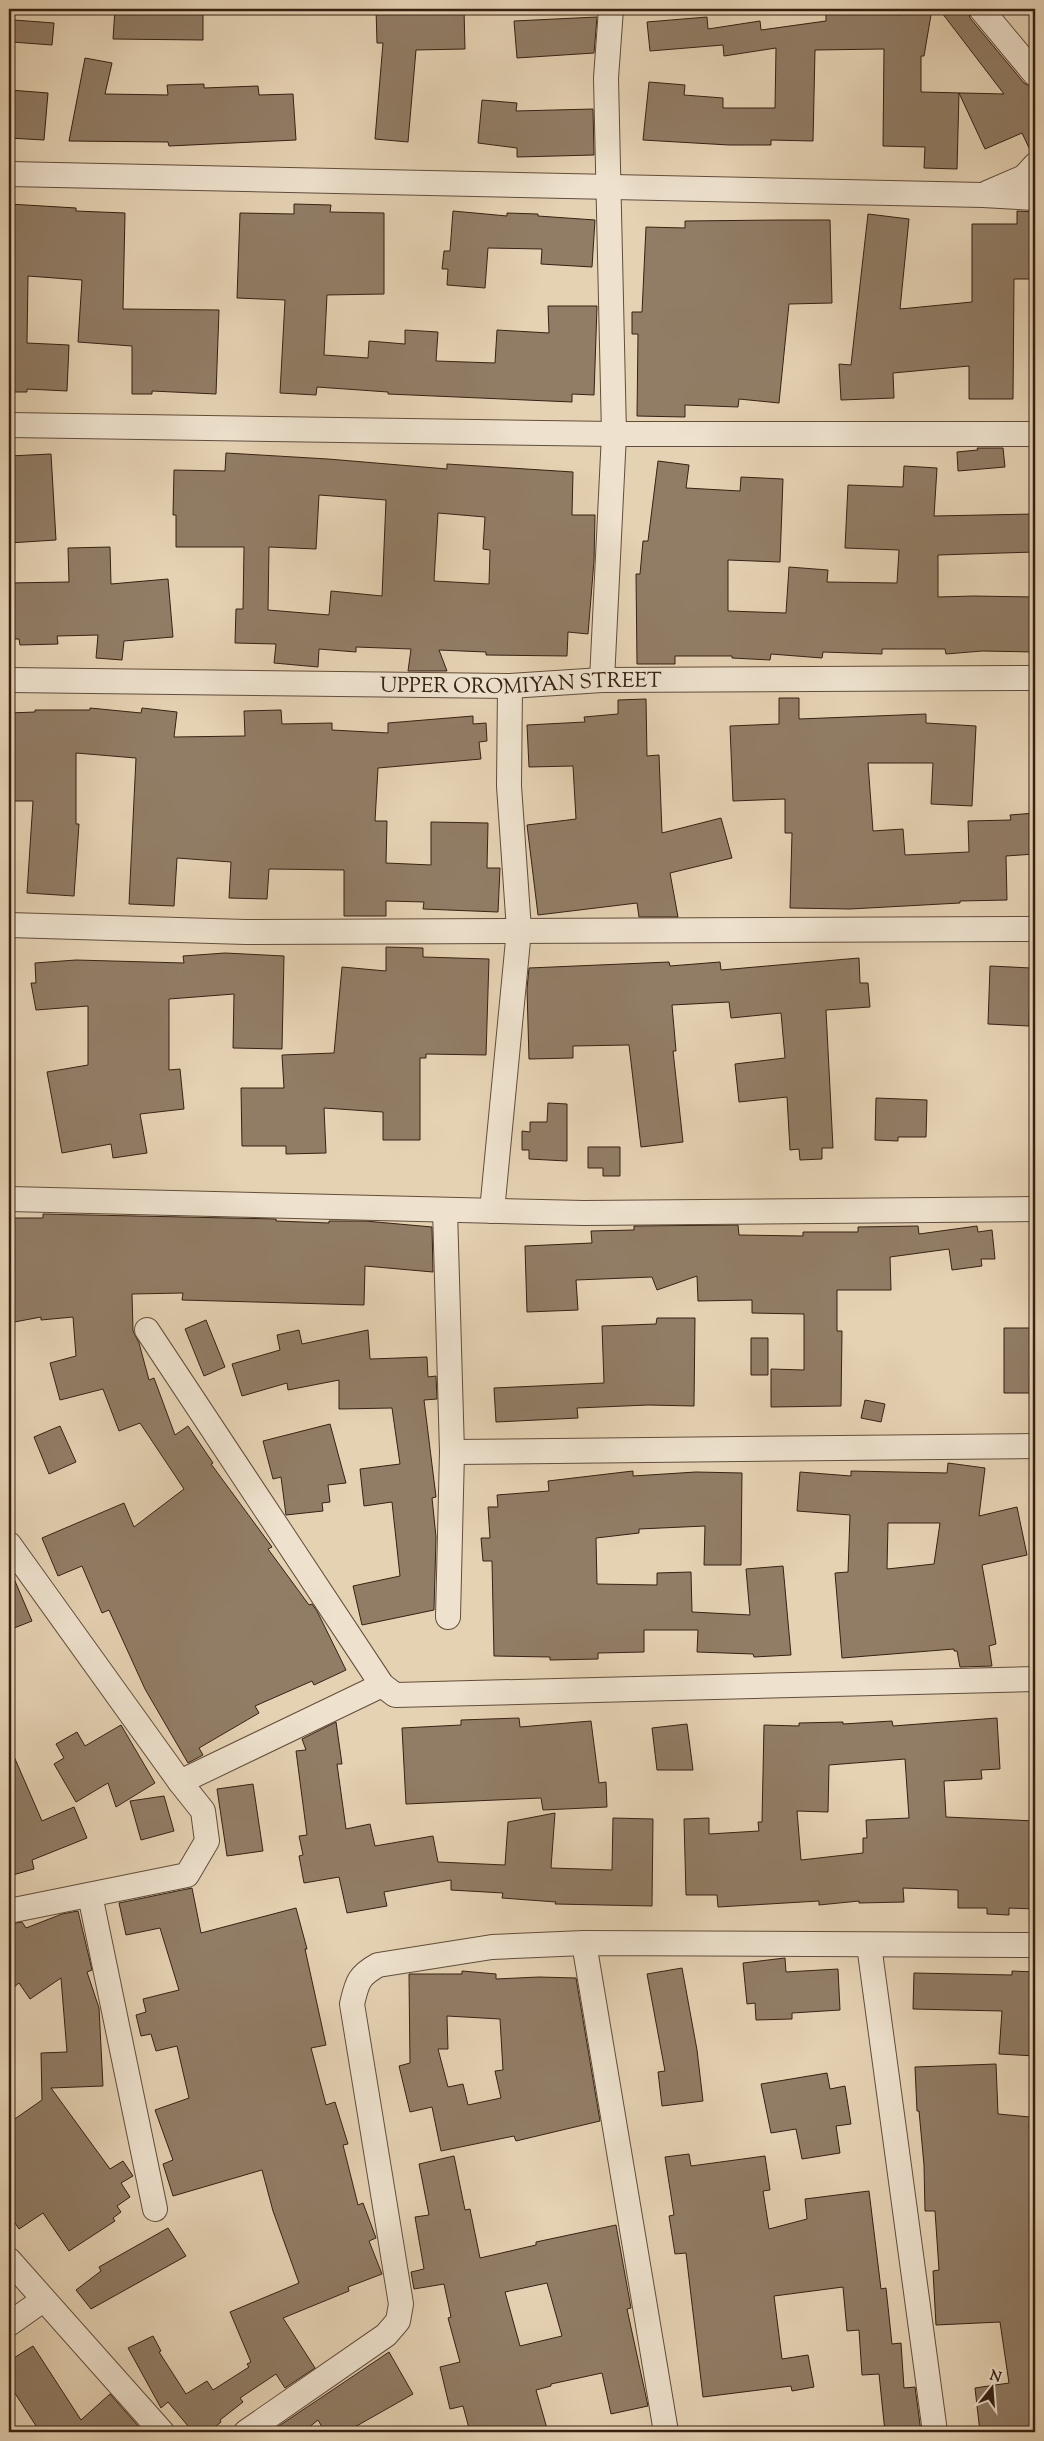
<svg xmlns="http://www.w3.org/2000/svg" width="1044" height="2441" font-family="'Sorts Mill Goudy',serif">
<rect width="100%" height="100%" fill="#e5d2b3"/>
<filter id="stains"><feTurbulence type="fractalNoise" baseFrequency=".004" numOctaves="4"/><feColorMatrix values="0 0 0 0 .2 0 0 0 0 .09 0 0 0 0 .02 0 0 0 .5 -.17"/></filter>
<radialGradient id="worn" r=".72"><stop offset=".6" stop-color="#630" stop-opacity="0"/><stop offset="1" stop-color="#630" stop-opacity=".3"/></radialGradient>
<!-- building -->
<path fill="#917d66" stroke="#362113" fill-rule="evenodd" d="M 115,9 L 203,9 L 203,40 L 113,39 Z
M 376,9 L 464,9 L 465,49 L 416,50 L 408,142 L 375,139 L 383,43 L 377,43 Z
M 826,9 L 862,9 L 900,15 L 900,9 L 932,9 L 924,56 L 921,56 L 921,92 L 1004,94 L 939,9 L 968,9 L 970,18 L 1024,83 L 1032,87 L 1035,94 L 1035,152 L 1031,152 L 1022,133 L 985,149 L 959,93 L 957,169 L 924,168 L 925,147 L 883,146 L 884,49 L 815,50 L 813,141 L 771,140 L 771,145 L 729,145 L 643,140 L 649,82 L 685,85 L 684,95 L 723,98 L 723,108 L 775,108 L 776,48 L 724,56 L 723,45 L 650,51 L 647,22 L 707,17 L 708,29 L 760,21 L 761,30 L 826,21 Z
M 597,17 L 594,53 L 517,58 L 514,21 Z
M 14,20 L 54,23 L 52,45 L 12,42 Z
M 85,58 L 112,63 L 105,94 L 168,95 L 167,85 L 204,84 L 204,88 L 258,86 L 259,95 L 293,94 L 296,140 L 169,146 L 168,142 L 69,141 Z
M 10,90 L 48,93 L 44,140 L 9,138 Z
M 482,100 L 517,103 L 516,111 L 593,109 L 594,155 L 517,157 L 517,148 L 478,143 Z
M 9,204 L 76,208 L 76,211 L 125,213 L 123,309 L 219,310 L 216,394 L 152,391 L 152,394 L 132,394 L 132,346 L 78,342 L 82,280 L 28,276 L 27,343 L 69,345 L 67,391 L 27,389 L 27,392 L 9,392 Z
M 294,204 L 331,205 L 330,212 L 384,213 L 384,294 L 327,295 L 324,355 L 368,358 L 369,341 L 405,344 L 405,330 L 438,332 L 436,361 L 495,363 L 497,330 L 549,333 L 548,306 L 597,306 L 594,395 L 572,394 L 572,402 L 388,394 L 388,392 L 317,387 L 316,395 L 280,393 L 285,300 L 237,298 L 240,213 L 294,214 Z
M 453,211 L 507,216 L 507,213 L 538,214 L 538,216 L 595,220 L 592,267 L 541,264 L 542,249 L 488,248 L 485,288 L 447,285 L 448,269 L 442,269 L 444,251 L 450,251 Z
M 1017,211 L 1035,212 L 1035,279 L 1014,279 L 1013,399 L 969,399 L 969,366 L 893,373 L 894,398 L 841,400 L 839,364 L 851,365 L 868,214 L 909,219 L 900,309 L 972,302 L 972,224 L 1017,224 Z
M 780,220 L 830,220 L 832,303 L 789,304 L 779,403 L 739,399 L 738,407 L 685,405 L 685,417 L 637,416 L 638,334 L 632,334 L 632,312 L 642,312 L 646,227 L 685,228 L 685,221 Z
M 977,448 L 1003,448 L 1005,467 L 958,471 L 957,452 L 978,450 Z
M 226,453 L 328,459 L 447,469 L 447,464 L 573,472 L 572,515 L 595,515 L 594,561 L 588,634 L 568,632 L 567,656 L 486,655 L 486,652 L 439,650 L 447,671 L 408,671 L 411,649 L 356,647 L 356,652 L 319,649 L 318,667 L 274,663 L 276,644 L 235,643 L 236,609 L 243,609 L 244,547 L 176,547 L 176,515 L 173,515 L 174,470 L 225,471 ZM 319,495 L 386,500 L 382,596 L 331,591 L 329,615 L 268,610 L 269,547 L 316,549 ZM 438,513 L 485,517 L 483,549 L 490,550 L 489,584 L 434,581 Z
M 51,454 L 56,540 L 9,543 L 9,456 Z
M 658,461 L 689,465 L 686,488 L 740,491 L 741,477 L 783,479 L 780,562 L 728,560 L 728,611 L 786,613 L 789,567 L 828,570 L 827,582 L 897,583 L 899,550 L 845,548 L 848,485 L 903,487 L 904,466 L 937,468 L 934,516 L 1035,514 L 1035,552 L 938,555 L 938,597 L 973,596 L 1035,597 L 1034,652 L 982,651 L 946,654 L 945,649 L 882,649 L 882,654 L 823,652 L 822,658 L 771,654 L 770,660 L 732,658 L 732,656 L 675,656 L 675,664 L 637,664 L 636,574 L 640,574 L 643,541 L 648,541 Z
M 110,547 L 111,584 L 168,579 L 173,637 L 124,641 L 122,660 L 96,658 L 98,635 L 57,636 L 58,644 L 20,645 L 19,639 L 9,639 L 9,583 L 69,582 L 68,548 Z
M 779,698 L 799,698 L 799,719 L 926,714 L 926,723 L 976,726 L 972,806 L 931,804 L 933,763 L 868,763 L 873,831 L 903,829 L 905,855 L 969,852 L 968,821 L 1011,820 L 1010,815 L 1035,813 L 1035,854 L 1006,856 L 1007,900 L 960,901 L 960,903 L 850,909 L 790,908 L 792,833 L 785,833 L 785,799 L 733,801 L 730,726 L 779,724 Z
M 646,699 L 647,756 L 659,755 L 662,833 L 721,818 L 732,858 L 670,873 L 678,917 L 639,917 L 637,903 L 538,915 L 527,825 L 576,819 L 573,766 L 529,767 L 527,725 L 585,722 L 584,717 L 618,714 L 618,700 Z
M 90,708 L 141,713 L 142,708 L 177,712 L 174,737 L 245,736 L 244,711 L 281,710 L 282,724 L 332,723 L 332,730 L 388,733 L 388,723 L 473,716 L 473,724 L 486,723 L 487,741 L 479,742 L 481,759 L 378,768 L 375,821 L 387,821 L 386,863 L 431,865 L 431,822 L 488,823 L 487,868 L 500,868 L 498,912 L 423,909 L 424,902 L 386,901 L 386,916 L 344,916 L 344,870 L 269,869 L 267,899 L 229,898 L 231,862 L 177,858 L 174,906 L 129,904 L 136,758 L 76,753 L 76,824 L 79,824 L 74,896 L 27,893 L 33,801 L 9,801 L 9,713 L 35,712 L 35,710 L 90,710 Z
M 386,947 L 423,948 L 423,957 L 489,959 L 486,1055 L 426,1054 L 426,1058 L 420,1058 L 420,1140 L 383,1140 L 383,1112 L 324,1108 L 326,1153 L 286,1154 L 286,1146 L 242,1146 L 241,1088 L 284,1088 L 282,1055 L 334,1053 L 342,967 L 386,971 Z
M 225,953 L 284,956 L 282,1049 L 233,1048 L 234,994 L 169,999 L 169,1070 L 180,1069 L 184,1109 L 140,1114 L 147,1153 L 113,1158 L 111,1144 L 62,1153 L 47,1072 L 88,1065 L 88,1006 L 36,1010 L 31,983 L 36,983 L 35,963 L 76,960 L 184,963 L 183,956 Z
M 859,958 L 860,983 L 868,983 L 870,1007 L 826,1010 L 833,1148 L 822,1148 L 822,1159 L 800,1160 L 799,1149 L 790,1150 L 787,1097 L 739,1102 L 735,1064 L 785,1058 L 781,1013 L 731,1018 L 729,1002 L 672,1005 L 676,1051 L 673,1051 L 683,1142 L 641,1147 L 629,1045 L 573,1046 L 573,1058 L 529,1059 L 527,989 L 529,968 L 669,962 L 670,966 L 720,962 L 721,970 Z
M 990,966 L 1031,968 L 1029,1026 L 988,1024 Z
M 876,1098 L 927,1100 L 926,1137 L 898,1137 L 898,1141 L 875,1140 Z
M 548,1103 L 567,1104 L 567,1161 L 529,1159 L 529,1150 L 522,1150 L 522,1131 L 530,1132 L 530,1122 L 547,1122 Z
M 588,1147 L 620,1147 L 620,1176 L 603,1176 L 603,1168 L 588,1168 Z
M 43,1214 L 276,1219 L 276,1221 L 329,1223 L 329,1221 L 365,1221 L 432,1227 L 433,1272 L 365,1266 L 364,1305 L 182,1300 L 183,1293 L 132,1294 L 133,1331 L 139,1343 L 149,1380 L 154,1378 L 175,1435 L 188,1426 L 213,1463 L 211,1464 L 272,1547 L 268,1549 L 309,1605 L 312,1604 L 317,1611 L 346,1670 L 314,1685 L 312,1681 L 255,1706 L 259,1713 L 199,1748 L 203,1755 L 188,1763 L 145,1689 L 109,1610 L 102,1613 L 82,1566 L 58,1576 L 42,1538 L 124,1503 L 134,1527 L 184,1489 L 140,1423 L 119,1431 L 103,1389 L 60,1400 L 50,1363 L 76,1356 L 73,1317 L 41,1320 L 41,1317 L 9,1323 L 9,1218 L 43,1218 Z
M 738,1225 L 739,1235 L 803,1236 L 803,1232 L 858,1232 L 858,1227 L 918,1226 L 919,1234 L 977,1226 L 978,1232 L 992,1230 L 995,1259 L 981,1259 L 982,1266 L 952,1270 L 949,1249 L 890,1257 L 891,1290 L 837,1290 L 837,1331 L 842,1331 L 841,1406 L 771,1407 L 771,1369 L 804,1370 L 804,1314 L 752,1313 L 752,1300 L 698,1301 L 697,1276 L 657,1290 L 652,1277 L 576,1280 L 578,1310 L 527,1312 L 525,1246 L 592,1243 L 591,1231 L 634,1230 L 634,1226 Z
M 657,1318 L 695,1318 L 694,1406 L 648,1405 L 577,1408 L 578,1418 L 496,1422 L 494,1388 L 604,1383 L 602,1326 L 656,1324 Z
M 206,1320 L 225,1367 L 204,1376 L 185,1329 Z
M 1004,1328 L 1035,1328 L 1035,1393 L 1004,1393 Z
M 299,1330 L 302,1344 L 368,1330 L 370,1359 L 427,1357 L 428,1377 L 436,1376 L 437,1399 L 424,1400 L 436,1497 L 432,1498 L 436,1537 L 434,1610 L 362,1625 L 353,1586 L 400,1576 L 392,1502 L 364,1506 L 360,1469 L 400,1464 L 392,1408 L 339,1409 L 339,1380 L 288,1390 L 287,1383 L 242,1396 L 232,1364 L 280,1350 L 277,1335 Z
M 751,1338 L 768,1338 L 768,1375 L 751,1375 Z
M 865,1400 L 885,1404 L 881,1422 L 861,1418 Z
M 330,1424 L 346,1483 L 328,1485 L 330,1502 L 322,1503 L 323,1511 L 286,1515 L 281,1477 L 273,1479 L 263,1441 Z
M 60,1426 L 76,1462 L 49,1474 L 34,1437 Z
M 948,1463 L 985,1468 L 979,1516 L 1017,1507 L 1027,1555 L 982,1565 L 996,1644 L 989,1646 L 992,1666 L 960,1667 L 957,1651 L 954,1651 L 954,1649 L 842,1658 L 835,1573 L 848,1572 L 850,1515 L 797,1511 L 800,1472 L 851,1476 L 851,1471 L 947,1473 ZM 888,1523 L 940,1523 L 934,1564 L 887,1569 Z
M 633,1471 L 633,1476 L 696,1472 L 742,1473 L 741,1565 L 704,1565 L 705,1526 L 639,1529 L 639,1533 L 596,1538 L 597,1584 L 657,1585 L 657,1573 L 691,1572 L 692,1612 L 750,1615 L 746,1569 L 783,1566 L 791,1655 L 754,1657 L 753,1654 L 697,1652 L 698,1630 L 644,1630 L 644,1652 L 598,1653 L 598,1659 L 550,1660 L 550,1657 L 494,1656 L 492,1561 L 483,1561 L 481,1538 L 490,1538 L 488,1507 L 498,1507 L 497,1495 L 549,1491 L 548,1481 Z
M 9,1567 L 32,1621 L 9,1630 Z
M 519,1718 L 520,1727 L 591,1721 L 599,1783 L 606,1782 L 607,1807 L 543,1810 L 541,1798 L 406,1804 L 402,1728 L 461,1725 L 461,1720 Z
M 997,1718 L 1000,1769 L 981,1770 L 982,1779 L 944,1781 L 946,1817 L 1035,1821 L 1035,1909 L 1009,1908 L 1009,1915 L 987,1914 L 987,1908 L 958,1908 L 958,1890 L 903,1888 L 904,1902 L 859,1903 L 859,1901 L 819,1905 L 819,1901 L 718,1907 L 717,1895 L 686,1895 L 684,1819 L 709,1818 L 709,1834 L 759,1831 L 758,1822 L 762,1822 L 764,1725 L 799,1726 L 799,1723 L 843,1722 L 843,1724 L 892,1721 L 893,1726 ZM 905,1759 L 909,1818 L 866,1820 L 867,1838 L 863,1838 L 863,1853 L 801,1860 L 797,1811 L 828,1812 L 829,1765 Z
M 336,1722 L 342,1764 L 337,1764 L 346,1829 L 370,1824 L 375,1846 L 433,1836 L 438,1862 L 505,1865 L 508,1822 L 555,1813 L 551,1868 L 612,1870 L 613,1818 L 653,1819 L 652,1906 L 555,1904 L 556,1902 L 502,1898 L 503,1893 L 451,1890 L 451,1880 L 384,1892 L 387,1906 L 347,1913 L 339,1877 L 304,1883 L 299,1856 L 303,1855 L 299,1836 L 307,1835 L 296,1751 L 306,1750 L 302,1739 Z
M 687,1724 L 693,1770 L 657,1770 L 652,1728 Z
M 121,1725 L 155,1783 L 116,1807 L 108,1783 L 76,1802 L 54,1764 L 64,1758 L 56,1744 L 77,1732 L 85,1746 Z
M 9,1745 L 42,1821 L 74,1807 L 87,1838 L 32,1860 L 34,1869 L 9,1876 Z
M 253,1784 L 263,1851 L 227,1856 L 217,1789 Z
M 164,1796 L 174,1831 L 141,1840 L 130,1801 Z
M 192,1888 L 201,1933 L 296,1908 L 307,1949 L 305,1949 L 326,2045 L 311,2048 L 326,2105 L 335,2102 L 348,2144 L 343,2145 L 358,2205 L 363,2203 L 376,2238 L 369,2241 L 382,2274 L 348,2287 L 349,2291 L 283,2318 L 315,2368 L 285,2388 L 276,2374 L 240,2398 L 243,2402 L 220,2420 L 221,2422 L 209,2432 L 193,2432 L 168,2402 L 161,2408 L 128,2348 L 153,2336 L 161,2351 L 159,2352 L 186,2394 L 207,2381 L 213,2390 L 249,2367 L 247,2364 L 251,2362 L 230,2312 L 299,2283 L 273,2211 L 262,2170 L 173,2196 L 163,2164 L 173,2160 L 155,2110 L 189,2098 L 177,2046 L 156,2051 L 151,2034 L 141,2036 L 136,2015 L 146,2012 L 143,1999 L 179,1990 L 160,1928 L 126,1935 L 119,1903 Z
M 78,1911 L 92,1970 L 87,1972 L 99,2008 L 103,2086 L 51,2088 L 110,2169 L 123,2161 L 133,2176 L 121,2183 L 130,2197 L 117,2206 L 121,2212 L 113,2218 L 115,2221 L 69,2251 L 43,2213 L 19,2229 L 9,2214 L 9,2123 L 42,2100 L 41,2053 L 67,2052 L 61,1978 L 30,1999 L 19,1983 L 9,1991 L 9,1924 L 22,1922 L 26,1928 L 62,1914 Z
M 785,1958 L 786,1972 L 838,1969 L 840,2010 L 792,2013 L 792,2019 L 756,2020 L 755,2003 L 747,2004 L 743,1963 Z
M 682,1968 L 697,2050 L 703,2101 L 662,2106 L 658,2072 L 665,2071 L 647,1974 Z
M 462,1971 L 496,1974 L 496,1979 L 539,1977 L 576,1978 L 600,2121 L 516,2141 L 514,2136 L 441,2151 L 432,2107 L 410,2112 L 399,2066 L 410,2063 L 409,1974 L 462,1974 ZM 447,2016 L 500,2019 L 503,2070 L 495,2071 L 501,2098 L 468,2105 L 463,2084 L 448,2087 L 438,2049 L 448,2049 Z
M 1012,1971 L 1035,1972 L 1035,2056 L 999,2054 L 1002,2011 L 913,2009 L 914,1973 L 1012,1975 Z
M 996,2064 L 998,2114 L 1030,2117 L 1029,2128 L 1035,2127 L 1035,2432 L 980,2432 L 975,2388 L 1009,2383 L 1000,2322 L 936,2325 L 933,2271 L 939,2270 L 935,2211 L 925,2211 L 924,2165 L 919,2111 L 917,2111 L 915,2067 Z
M 827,2073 L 830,2089 L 845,2086 L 851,2124 L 836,2126 L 840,2153 L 802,2159 L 796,2129 L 771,2133 L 761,2084 Z
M 689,2154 L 691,2166 L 765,2156 L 770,2190 L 763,2191 L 769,2229 L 807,2219 L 805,2199 L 869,2191 L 881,2289 L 886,2288 L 892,2344 L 901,2343 L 904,2388 L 915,2387 L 921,2432 L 885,2432 L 879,2374 L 862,2375 L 859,2330 L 847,2331 L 843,2287 L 774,2296 L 782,2359 L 808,2355 L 814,2387 L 792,2391 L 791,2386 L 703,2397 L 686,2253 L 675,2254 L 669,2216 L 674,2215 L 665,2157 Z
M 454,2156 L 465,2210 L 470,2209 L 480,2258 L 536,2245 L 536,2242 L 616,2225 L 631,2308 L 627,2309 L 648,2406 L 611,2414 L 602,2373 L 551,2384 L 551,2386 L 536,2390 L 548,2432 L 470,2432 L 463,2406 L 450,2409 L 440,2367 L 460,2362 L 448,2318 L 451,2317 L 444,2284 L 414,2289 L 411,2272 L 424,2269 L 415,2217 L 429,2215 L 419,2164 ZM 547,2283 L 562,2336 L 520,2346 L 505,2292 Z
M 168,2228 L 186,2256 L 91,2309 L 76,2290 L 101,2271 L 99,2267 Z
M 33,2346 L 81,2420 L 110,2394 L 139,2427 L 134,2432 L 40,2432 L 9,2384 L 9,2361 Z
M 389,2352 L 413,2394 L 346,2432 L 325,2432 L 318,2420 L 303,2432 L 270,2432 Z"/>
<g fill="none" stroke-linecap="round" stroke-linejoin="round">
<!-- minor casing -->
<g stroke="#624d3b" stroke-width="26">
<g id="minor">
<path d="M 981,9 L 1035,74"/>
<path d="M 9,174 L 983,195 L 1035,198"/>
<path d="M 987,193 L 1024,177 L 1035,165"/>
<path d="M 9,425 L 614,434 L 1035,434"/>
<path id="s1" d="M 9,680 L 510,686 L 602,680 L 1035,678"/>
<path d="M 602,680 L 614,434 L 606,78 L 611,9"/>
<path d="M 9,925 L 246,932 L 1035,929"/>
<path d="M 9,1199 L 584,1213 L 1035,1209"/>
<path d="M 445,1210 L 452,1452 L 448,1617"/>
<path d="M 492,1211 L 519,930 L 509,786 L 510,686"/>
<path d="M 147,1330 L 382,1685 L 395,1695 L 1035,1679"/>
<path d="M 452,1452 L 1035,1446"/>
<path d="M 9,1544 L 180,1782 L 203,1811 L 207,1841 L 187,1875 L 9,1911"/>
<path d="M 180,1782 L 382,1685"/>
<path d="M 90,1895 L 155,2209"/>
<path d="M 584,1943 L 666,2432"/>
<path d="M 869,1945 L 935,2432"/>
<path d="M 9,2260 L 162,2432"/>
<path d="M 9,2324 L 43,2300"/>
<path d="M 246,2432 L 386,2335 L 398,2321 L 401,2304 L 352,2004 C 357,1983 358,1976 378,1965 L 492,1947 L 584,1943 L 1035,1945"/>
</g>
</g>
<!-- minor -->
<use href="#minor" stroke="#eee2ce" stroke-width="24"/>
</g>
<g text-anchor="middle" stroke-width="4" stroke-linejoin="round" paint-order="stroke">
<!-- street labels -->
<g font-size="21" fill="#362113" stroke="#eee2ce">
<text dy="7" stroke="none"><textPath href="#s1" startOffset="512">UPPER OROMIYAN STREET</textPath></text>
</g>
</g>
<!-- margin -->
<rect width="1044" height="2441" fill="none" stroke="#e5d2b3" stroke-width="30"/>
<rect x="10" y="10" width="1024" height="2421" fill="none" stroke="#362113" stroke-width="2.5"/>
<rect x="15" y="15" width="1014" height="2411" fill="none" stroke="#362113"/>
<!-- north arrow -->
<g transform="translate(992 2388) rotate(17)" stroke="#eee2ce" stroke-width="4" paint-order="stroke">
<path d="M0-4L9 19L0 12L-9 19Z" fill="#362113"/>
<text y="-8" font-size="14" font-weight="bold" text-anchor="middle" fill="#362113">N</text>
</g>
<rect width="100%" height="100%" filter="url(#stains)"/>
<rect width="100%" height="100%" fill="url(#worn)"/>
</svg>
